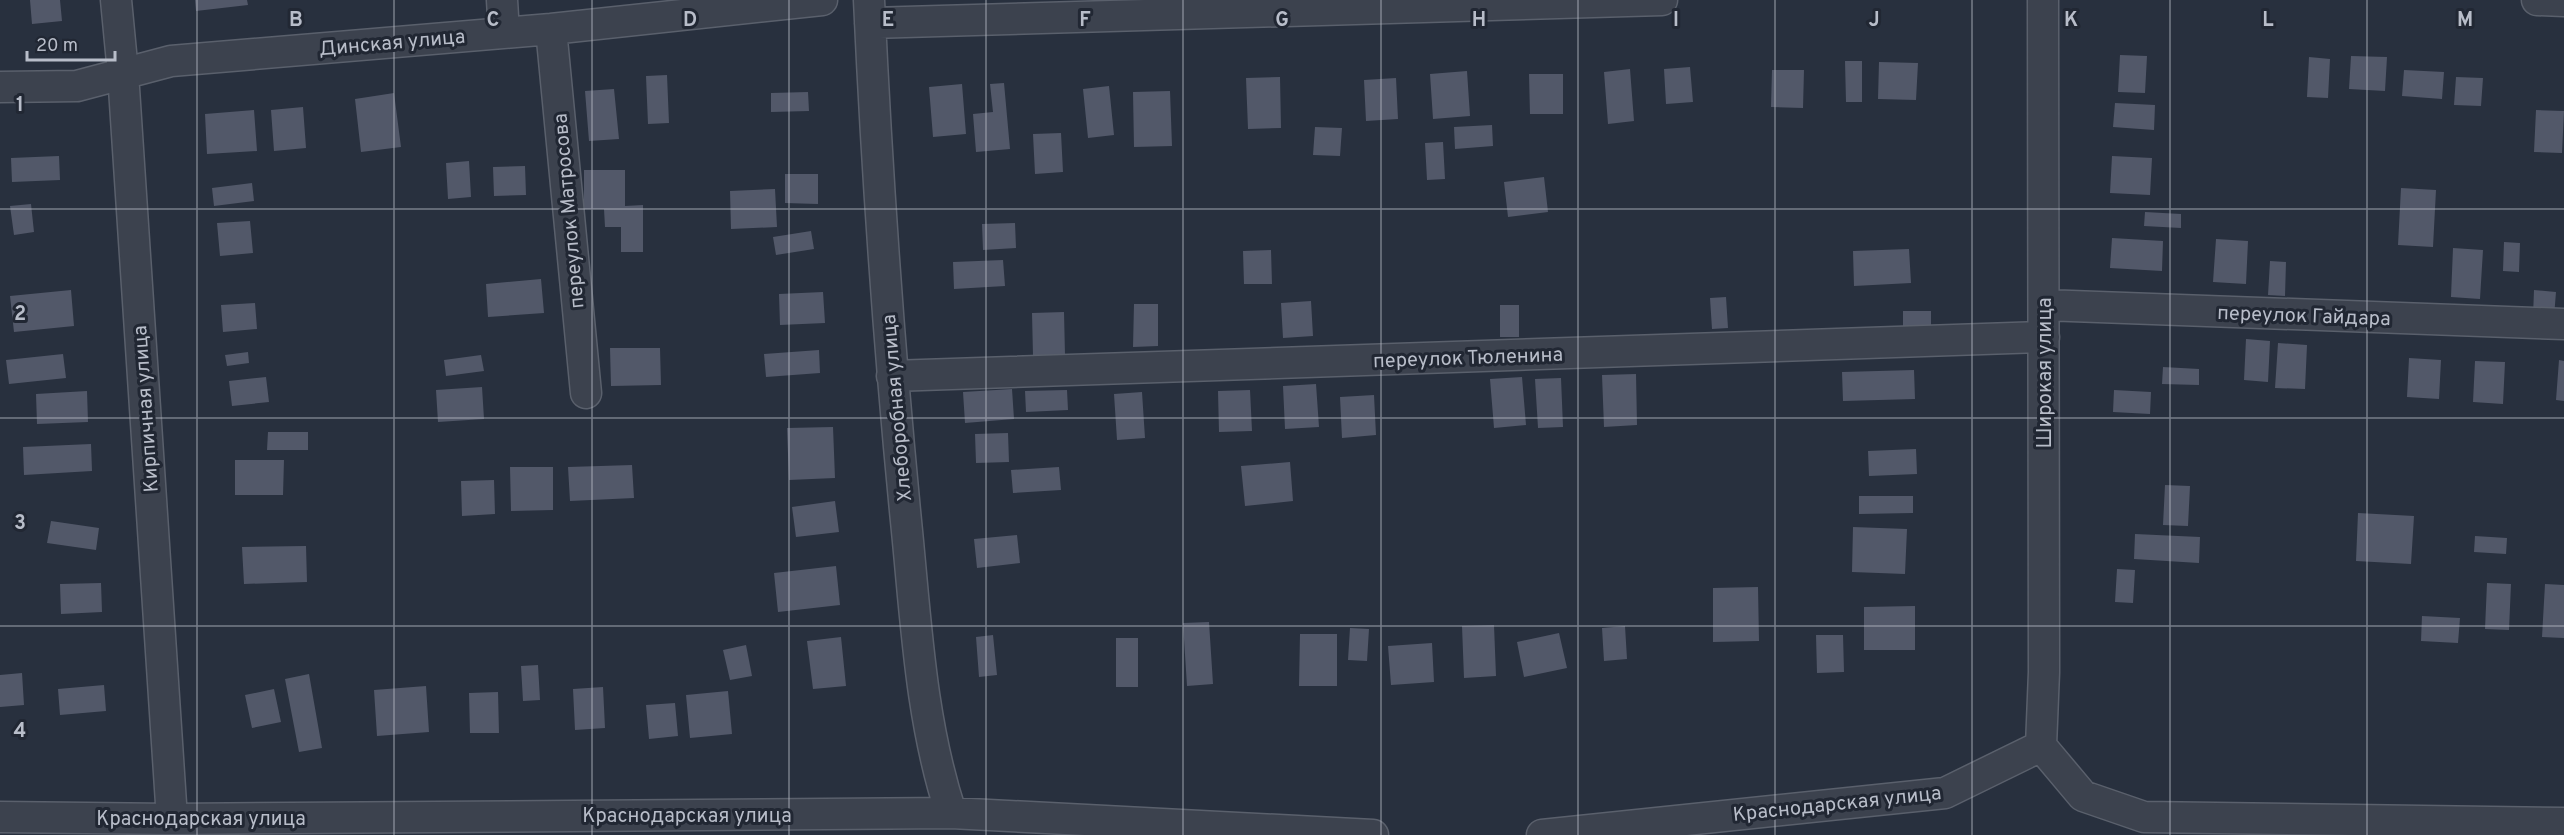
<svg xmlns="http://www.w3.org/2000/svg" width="2564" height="835" font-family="Overpass,sans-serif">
<rect width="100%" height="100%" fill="#28303e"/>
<!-- building -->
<path fill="#525869" d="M 30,0 L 60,0 L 62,21 L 32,24 Z
M 195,0 L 247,0 L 248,5 L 196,11 Z
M 2120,55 L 2147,56 L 2145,93 L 2118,92 Z
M 2351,56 L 2387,57 L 2385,91 L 2349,89 Z
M 2309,57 L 2330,59 L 2328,98 L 2307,97 Z
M 1845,61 L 1862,61 L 1862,102 L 1846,102 Z
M 1879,62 L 1918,63 L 1916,100 L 1878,99 Z
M 1690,67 L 1693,102 L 1666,104 L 1664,69 Z
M 1630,69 L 1634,121 L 1608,124 L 1604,72 Z
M 1772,70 L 1804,70 L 1803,108 L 1771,107 Z
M 2404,70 L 2444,72 L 2442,99 L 2402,96 Z
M 1467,71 L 1470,116 L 1433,119 L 1430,74 Z
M 1529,74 L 1563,74 L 1563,114 L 1530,114 Z
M 667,75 L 669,123 L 648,124 L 646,76 Z
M 1280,77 L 1281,128 L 1248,129 L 1246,78 Z
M 2456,77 L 2483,78 L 2481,106 L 2454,105 Z
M 1396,78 L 1398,119 L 1366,121 L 1364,80 Z
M 1004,83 L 1010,149 L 976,152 L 973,114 L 993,112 L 990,84 Z
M 962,84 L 966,134 L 933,137 L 929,87 Z
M 1109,86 L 1114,135 L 1088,138 L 1083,89 Z
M 614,89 L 619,139 L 589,141 L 585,91 Z
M 1170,91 L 1172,146 L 1134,147 L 1133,92 Z
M 808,92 L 809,111 L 771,112 L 771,93 Z
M 394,93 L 401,147 L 361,152 L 355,99 Z
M 2115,103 L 2155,105 L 2154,130 L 2113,127 Z
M 303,107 L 306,148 L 274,151 L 271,110 Z
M 254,110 L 257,151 L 207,154 L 205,114 Z
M 2536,110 L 2564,111 L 2562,153 L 2534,152 Z
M 1492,125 L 1493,146 L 1455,149 L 1454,127 Z
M 1315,127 L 1342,128 L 1340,156 L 1313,155 Z
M 1061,133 L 1063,172 L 1035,174 L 1033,134 Z
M 1443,142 L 1445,179 L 1427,180 L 1425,143 Z
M 59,156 L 60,180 L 12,182 L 11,158 Z
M 2112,156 L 2152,158 L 2150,195 L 2110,193 Z
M 469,161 L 471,197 L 448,199 L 446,163 Z
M 525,166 L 526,195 L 494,196 L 493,167 Z
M 584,170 L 625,170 L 625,206 L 643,205 L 643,252 L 621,252 L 621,227 L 605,227 L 604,209 L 584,209 Z
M 785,174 L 818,174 L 818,204 L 785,203 Z
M 1544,177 L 1548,212 L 1508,217 L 1504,182 Z
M 252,183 L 254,201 L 214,206 L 212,188 Z
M 2401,188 L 2436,190 L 2433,247 L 2398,245 Z
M 775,189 L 777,227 L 731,229 L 730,191 Z
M 31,204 L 34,232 L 14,235 L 10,206 Z
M 2145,212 L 2181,214 L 2181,228 L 2144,226 Z
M 250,221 L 253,253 L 220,256 L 217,223 Z
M 1015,223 L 1016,248 L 983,250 L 982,224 Z
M 811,231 L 814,249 L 776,255 L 773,237 Z
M 2112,238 L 2163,241 L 2162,271 L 2110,268 Z
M 2216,239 L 2248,241 L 2246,284 L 2213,282 Z
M 2504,242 L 2520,243 L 2519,272 L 2503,271 Z
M 2453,248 L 2483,250 L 2480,299 L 2451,297 Z
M 1909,249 L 1911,283 L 1854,286 L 1853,251 Z
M 1271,250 L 1272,284 L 1244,284 L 1243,251 Z
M 1003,260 L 1005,286 L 954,289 L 953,262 Z
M 2270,261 L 2286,262 L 2285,296 L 2268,295 Z
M 541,279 L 544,313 L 488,317 L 486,284 Z
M 71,290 L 74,326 L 14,332 L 10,296 Z
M 2534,290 L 2556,292 L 2554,317 L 2533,316 Z
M 823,292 L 825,323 L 780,325 L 779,294 Z
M 1726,297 L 1728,328 L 1712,329 L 1710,298 Z
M 1311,301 L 1313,336 L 1283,338 L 1281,303 Z
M 255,303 L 257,329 L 223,332 L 221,305 Z
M 1134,304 L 1158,304 L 1158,346 L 1133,347 Z
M 1500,305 L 1519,305 L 1519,337 L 1500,337 Z
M 1903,311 L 1931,311 L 1931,331 L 1903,331 Z
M 1064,312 L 1065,355 L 1033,356 L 1032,313 Z
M 2246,339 L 2270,341 L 2268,382 L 2244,380 Z
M 2278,343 L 2307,345 L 2305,389 L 2275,388 Z
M 610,348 L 660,348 L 661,385 L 611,386 Z
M 819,350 L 820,373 L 766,377 L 764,354 Z
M 248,352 L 249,363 L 227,366 L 225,355 Z
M 63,354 L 66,378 L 9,384 L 6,360 Z
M 481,355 L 484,371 L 446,376 L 444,360 Z
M 2409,358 L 2441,360 L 2439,399 L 2407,397 Z
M 2559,360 L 2564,361 L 2564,401 L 2556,400 Z
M 2475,361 L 2505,362 L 2503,404 L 2473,402 Z
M 2163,367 L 2199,369 L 2199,385 L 2162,384 Z
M 1914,370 L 1915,399 L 1843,401 L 1842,372 Z
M 1636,374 L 1637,425 L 1604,427 L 1602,375 Z
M 266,377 L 269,402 L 232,406 L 229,381 Z
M 1522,377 L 1526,425 L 1494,428 L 1490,379 Z
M 1561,378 L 1563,427 L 1538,428 L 1535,379 Z
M 1316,384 L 1319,427 L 1285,429 L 1283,386 Z
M 482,387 L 484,419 L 438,422 L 436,390 Z
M 1012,389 L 1014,419 L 965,423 L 963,392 Z
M 1067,390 L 1068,410 L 1026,412 L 1025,391 Z
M 1250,390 L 1252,431 L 1219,432 L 1218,391 Z
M 2114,390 L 2151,392 L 2150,414 L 2113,412 Z
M 87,391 L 88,422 L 37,424 L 36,394 Z
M 1142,392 L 1145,438 L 1117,440 L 1114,394 Z
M 1374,395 L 1376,435 L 1342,438 L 1340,397 Z
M 833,427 L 835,478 L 789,480 L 787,428 Z
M 268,432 L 308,432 L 308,450 L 267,450 Z
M 1008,433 L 1009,462 L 976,463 L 975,434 Z
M 91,444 L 92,471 L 24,475 L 23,447 Z
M 1916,449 L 1917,474 L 1869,476 L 1868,451 Z
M 235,460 L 284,460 L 283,495 L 235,495 Z
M 1290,462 L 1293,501 L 1245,506 L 1241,466 Z
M 632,465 L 634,498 L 570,501 L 568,467 Z
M 510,467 L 553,467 L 553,510 L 511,511 Z
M 1059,467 L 1061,490 L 1013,493 L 1011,470 Z
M 494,480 L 495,514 L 462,516 L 461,481 Z
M 2165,485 L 2190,486 L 2188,526 L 2163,525 Z
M 1859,496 L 1913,496 L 1913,513 L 1859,514 Z
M 835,501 L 839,532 L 796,537 L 792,507 Z
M 2358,513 L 2414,516 L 2411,564 L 2356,561 Z
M 51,521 L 99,528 L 96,550 L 47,543 Z
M 1853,527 L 1907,529 L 1905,574 L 1852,572 Z
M 2135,534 L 2200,537 L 2199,563 L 2134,559 Z
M 1017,535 L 1020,563 L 977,568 L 974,539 Z
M 2475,536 L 2507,538 L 2506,554 L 2474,552 Z
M 306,546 L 307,582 L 244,584 L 242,547 Z
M 836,566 L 840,605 L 778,612 L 774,573 Z
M 2117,569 L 2135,570 L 2133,603 L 2115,602 Z
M 101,583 L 102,612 L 61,614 L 60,584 Z
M 2487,583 L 2511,584 L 2509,630 L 2485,629 Z
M 2545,584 L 2564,585 L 2564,638 L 2542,637 Z
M 1758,587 L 1759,641 L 1713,642 L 1713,588 Z
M 1915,606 L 1915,650 L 1864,650 L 1864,607 Z
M 2422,616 L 2460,618 L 2458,643 L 2421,641 Z
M 1209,622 L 1213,684 L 1187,686 L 1183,623 Z
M 1494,625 L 1496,676 L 1464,678 L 1462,626 Z
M 1625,626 L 1627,659 L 1604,661 L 1602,628 Z
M 1350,628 L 1369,629 L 1367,661 L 1348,660 Z
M 1559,633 L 1567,668 L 1524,677 L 1517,642 Z
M 1300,634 L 1337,634 L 1337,686 L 1299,686 Z
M 993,635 L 997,675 L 979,677 L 976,637 Z
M 1816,635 L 1843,635 L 1844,672 L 1817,673 Z
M 841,637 L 846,686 L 813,689 L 807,641 Z
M 1116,638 L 1138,638 L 1138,687 L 1116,687 Z
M 1432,643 L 1434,682 L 1391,685 L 1388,646 Z
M 746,645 L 752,676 L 730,680 L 723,650 Z
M 538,665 L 540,700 L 523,701 L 521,666 Z
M 22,673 L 24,705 L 0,707 L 0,675 Z
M 309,674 L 322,748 L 299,752 L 285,679 Z
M 104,685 L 106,711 L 60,715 L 58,689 Z
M 426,686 L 429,732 L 377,736 L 374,690 Z
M 603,687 L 605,728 L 575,730 L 573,689 Z
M 274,689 L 281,722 L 252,728 L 245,695 Z
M 728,691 L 732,734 L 690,738 L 686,695 Z
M 498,692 L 499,733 L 470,733 L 469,693 Z
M 675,703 L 678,736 L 649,739 L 646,705 Z"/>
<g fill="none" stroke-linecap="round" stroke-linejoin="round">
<!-- street casing -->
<g stroke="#5a606c" stroke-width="33">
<path id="street" d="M 116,0 L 123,73 L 172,819
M 502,0 L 504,33
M 869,0 C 877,174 889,348 906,521 C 916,619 920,719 951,813
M 2537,0 L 2564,1
M 870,23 L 1662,0
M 551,29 L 586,393
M 0,87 L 77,86 L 171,61 L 551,29 L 822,0
M 2044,305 L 2564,324
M 892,376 L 2044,337
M 2041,746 L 2044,672 L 2043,0
M 2041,746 L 2083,796 L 2144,817 L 2564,823
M 0,817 L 172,819 L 951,813 L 1373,835
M 1542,835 L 1945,793 L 2041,746"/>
</g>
<!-- street -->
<use href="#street" stroke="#3c424e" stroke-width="30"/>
</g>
<!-- grid -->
<path fill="none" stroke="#b8bdc9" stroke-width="1.5" stroke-opacity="0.55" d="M 197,0 L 197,835M 394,0 L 394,835M 592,0 L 592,835M 789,0 L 789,835M 986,0 L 986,835M 1183,0 L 1183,835M 1381,0 L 1381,835M 1578,0 L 1578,835M 1775,0 L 1775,835M 1972,0 L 1972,835M 2170,0 L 2170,835M 2367,0 L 2367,835M 0,209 L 2564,209M 0,418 L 2564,418M 0,626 L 2564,626"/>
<g text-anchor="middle" stroke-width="6" stroke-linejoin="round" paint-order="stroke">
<!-- street labels -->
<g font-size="20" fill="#b8bdc9" stroke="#212733">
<text transform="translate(392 42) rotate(-5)" y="7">Динская улица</text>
<text transform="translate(568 211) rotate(-95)" y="7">переулок Матросова</text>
<text transform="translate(2304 315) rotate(2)" y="7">переулок Гайдара</text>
<text transform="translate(1468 357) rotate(-2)" y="7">переулок Тюленина</text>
<text transform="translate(2044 373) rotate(-90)" y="7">Широкая улица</text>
<text transform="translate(896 408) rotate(-95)" y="7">Хлеборобная улица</text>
<text transform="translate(145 409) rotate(-94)" y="7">Кирпичная улица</text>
<text transform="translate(1837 803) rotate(-6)" y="7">Краснодарская улица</text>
<text x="687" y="822">Краснодарская улица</text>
<text x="201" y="825">Краснодарская улица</text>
</g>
</g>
<g font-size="20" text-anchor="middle" font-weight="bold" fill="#b8bdc9" stroke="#212733" stroke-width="6" stroke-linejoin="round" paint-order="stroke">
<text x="296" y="26">B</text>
<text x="493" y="26">C</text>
<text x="690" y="26">D</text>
<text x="888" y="26">E</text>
<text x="1085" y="26">F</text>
<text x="1282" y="26">G</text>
<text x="1479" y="26">H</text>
<text x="1676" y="26">I</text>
<text x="1874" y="26">J</text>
<text x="2071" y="26">K</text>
<text x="2268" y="26">L</text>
<text x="2465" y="26">M</text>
<text x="20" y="111">1</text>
<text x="20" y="320">2</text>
<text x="20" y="529">3</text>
<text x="20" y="737">4</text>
</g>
<!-- scale -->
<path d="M27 51v9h88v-9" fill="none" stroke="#b8bdc9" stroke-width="3"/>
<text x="36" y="51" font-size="18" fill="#b8bdc9" stroke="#212733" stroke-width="4.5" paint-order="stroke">20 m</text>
</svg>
